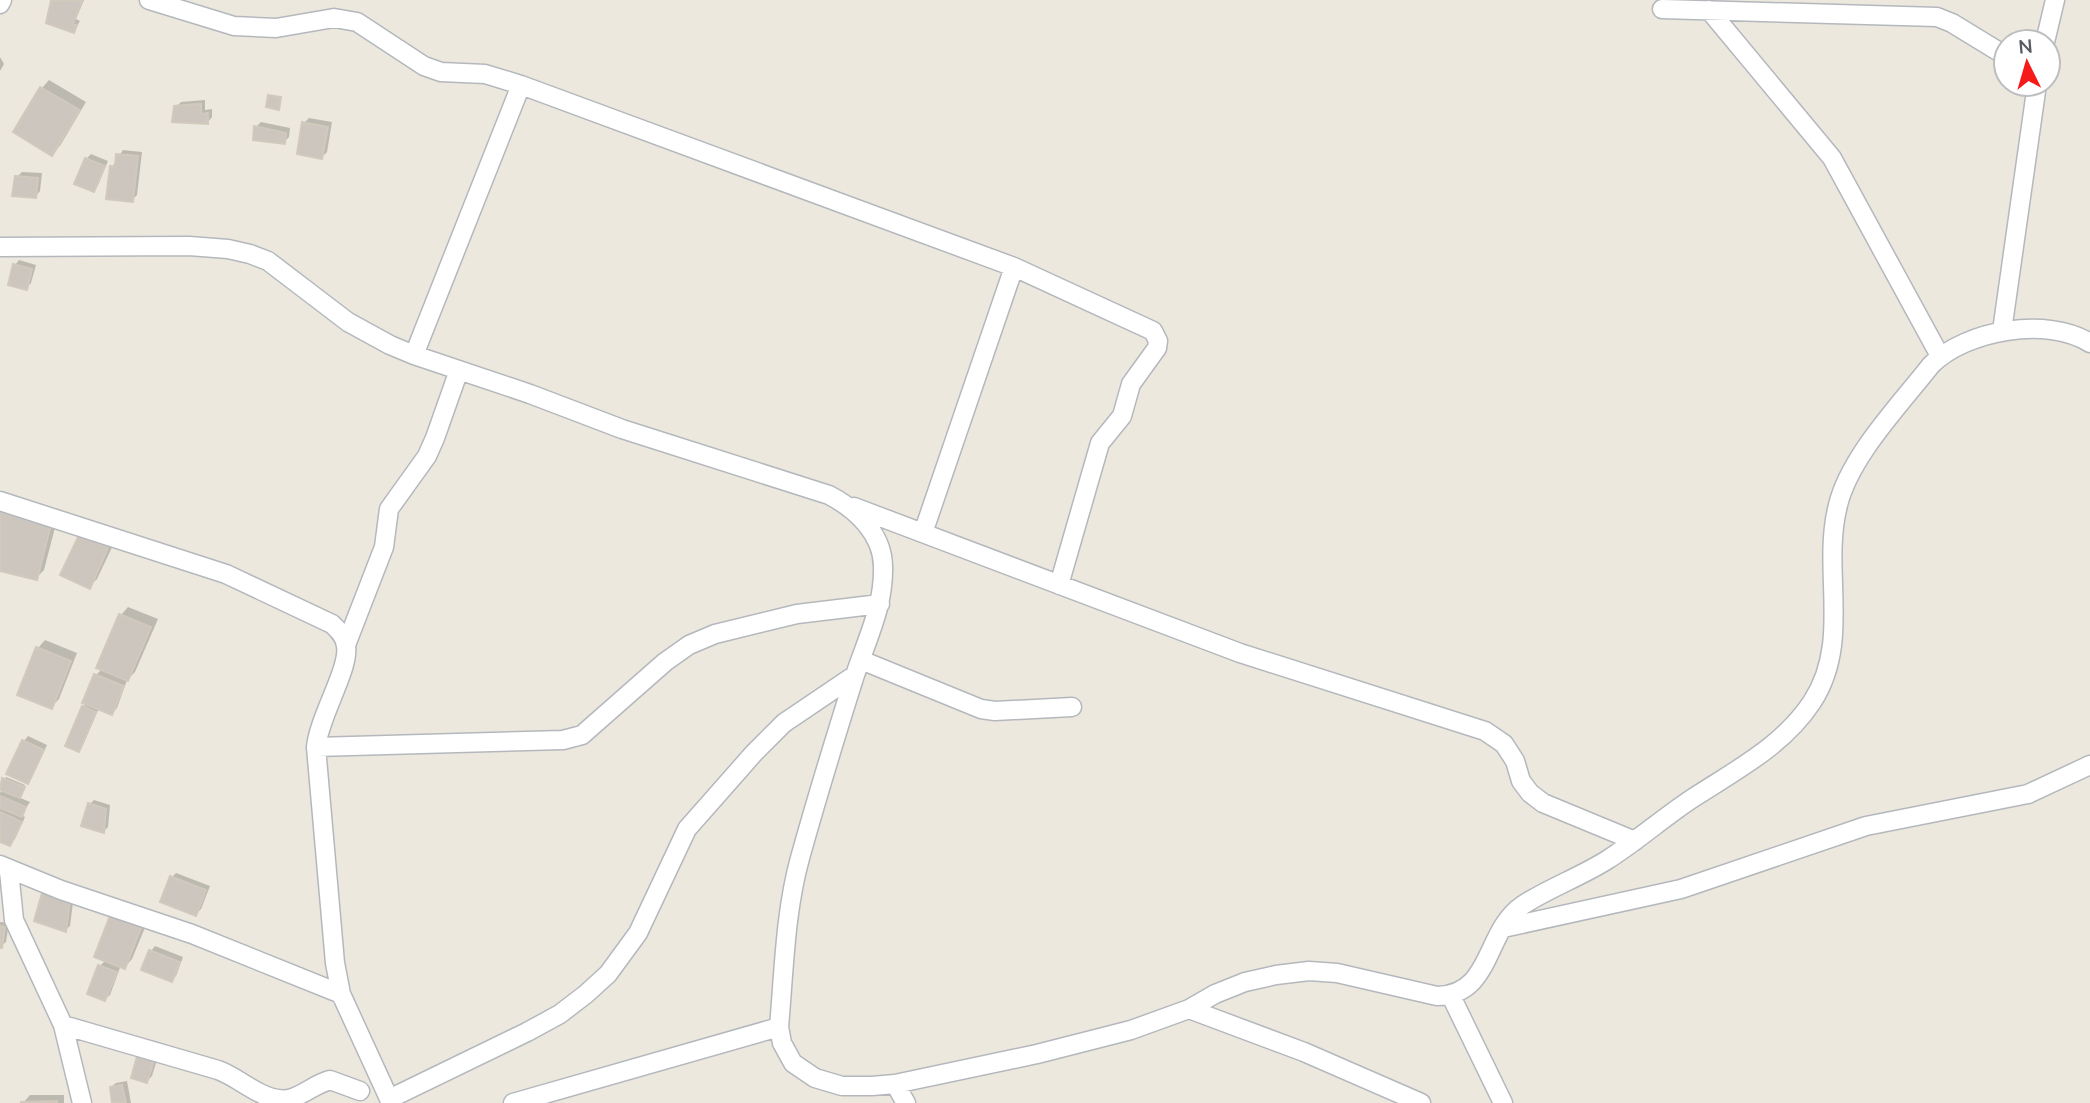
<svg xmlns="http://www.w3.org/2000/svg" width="2090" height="1103" font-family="'Nunito Sans',sans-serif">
<rect width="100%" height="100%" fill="#ece8de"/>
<!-- shadow -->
<path fill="#0003" d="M 53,0 L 84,0 L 76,19 L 80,21 L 74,31 L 47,22 Z
M 0,57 L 4,64 L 0,71 Z
M 49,80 L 86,102 L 60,146 L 52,153 L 15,131 L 42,88 Z
M 205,100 L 205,110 L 212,109 L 212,117 L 208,122 L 172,120 L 175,117 L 176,107 L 181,102 Z
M 309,118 L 332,122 L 327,152 L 322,157 L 304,123 Z
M 261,122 L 290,128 L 289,137 L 284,142 L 256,127 Z
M 123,150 L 142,152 L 137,195 L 132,200 L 112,167 Z
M 91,154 L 108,161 L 98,185 L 94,190 L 86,159 Z
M 22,172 L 42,173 L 40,191 L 36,196 L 17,177 Z
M 19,260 L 36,265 L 31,283 L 26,288 L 15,265 Z
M 0,506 L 58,516 L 44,570 L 36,578 L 0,569 Z
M 80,536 L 115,541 L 97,579 L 89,587 Z
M 128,607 L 158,619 L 135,672 L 127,680 L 117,708 L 112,713 L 99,708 L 83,745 L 78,750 L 83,707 L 87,703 L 96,675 L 102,669 L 98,667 L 121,615 Z
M 45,640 L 77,653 L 59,699 L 51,707 L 38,648 Z
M 28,736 L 47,745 L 32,777 L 28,782 L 24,741 Z
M 6,777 L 25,785 L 18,797 L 30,802 L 21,815 L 25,817 L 15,839 L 10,844 L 0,840 L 0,809 L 2,807 L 0,806 L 0,793 L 3,789 L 0,788 Z
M 94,800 L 110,805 L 108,827 L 104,831 L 90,804 Z
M 176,873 L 210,886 L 201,909 L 196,914 L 172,877 Z
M 50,882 L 74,895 L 70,926 L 65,930 Z
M 151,913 L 132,959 L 125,967 L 121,965 L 110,995 L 105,999 L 100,966 Z
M 0,922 L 9,923 L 6,942 L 1,946 Z
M 155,946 L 183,957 L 176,976 L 171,980 L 151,951 Z
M 148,1039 L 162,1043 L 152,1076 L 147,1081 L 143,1043 Z
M 127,1081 L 131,1103 L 114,1103 L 111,1087 L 116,1083 Z
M 30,1095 L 64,1095 L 64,1103 L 23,1103 Z"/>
<!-- building -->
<path fill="#ccc6bf" stroke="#d1c9bc" stroke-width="2" d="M 51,0 L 82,1 L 73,24 L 77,25 L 74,33 L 46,23 Z
M 40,87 L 80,110 L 52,156 L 13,132 Z
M 268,95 L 281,97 L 279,110 L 266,107 Z
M 197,104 L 201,104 L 201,114 L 208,113 L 208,124 L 172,122 L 174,106 Z
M 302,122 L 328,127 L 322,159 L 297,154 Z
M 254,126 L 286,133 L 285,144 L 253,140 Z
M 116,154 L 138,156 L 133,202 L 106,199 L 110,166 L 115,167 Z
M 85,158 L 105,166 L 94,192 L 74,184 Z
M 15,176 L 38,178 L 36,198 L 12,196 Z
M 13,264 L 32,269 L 27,290 L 8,285 Z
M 0,511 L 51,524 L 37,580 L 0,571 Z
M 79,535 L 108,548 L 90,589 L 60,575 Z
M 119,614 L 151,627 L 128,681 L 96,668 Z
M 36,647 L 71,661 L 52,709 L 17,695 Z
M 94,674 L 124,686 L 112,715 L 82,703 Z
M 82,706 L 96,712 L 79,752 L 65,746 Z
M 22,740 L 44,750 L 28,784 L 6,774 Z
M 2,778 L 25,787 L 20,798 L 0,790 Z
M 0,796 L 26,807 L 22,817 L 0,808 Z
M 88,803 L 106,809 L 104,833 L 81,826 Z
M 0,812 L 22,822 L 10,846 L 0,842 Z
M 170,876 L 206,890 L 196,916 L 160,902 Z
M 44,886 L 70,899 L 66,932 L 34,921 Z
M 113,908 L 144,920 L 125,969 L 94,957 Z
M 0,926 L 5,927 L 2,948 L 0,948 Z
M 149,950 L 180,962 L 172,982 L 141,970 Z
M 98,965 L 117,972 L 105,1001 L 87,994 Z
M 141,1042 L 158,1047 L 147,1083 L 131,1078 Z
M 122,1085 L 126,1103 L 112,1103 L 110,1087 Z
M 57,1101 L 57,1103 L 21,1103 L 21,1102 Z"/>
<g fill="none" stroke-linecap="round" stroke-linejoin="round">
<!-- minor casing -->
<g stroke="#b4b8bd" stroke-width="21">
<path id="minor" d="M 149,0 L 234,26 L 276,28 L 334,18 L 357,22 L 424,66 L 441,72 L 485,74 L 521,85 L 1014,267 L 1153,331 L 1158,341 L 1157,348 L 1131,384 L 1122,416 L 1100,443 L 1059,585
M 0,4 L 2,0
M 1662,9 L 1937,17 L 1952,23 L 2006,56
M 1709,10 L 1832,158 L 1940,356
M 2045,42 L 2055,0
M 0,247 L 189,246 L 228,249 L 250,254 L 268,261 L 348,322 L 390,345 L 414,355 L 530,394 L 622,429 L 829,495 C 856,509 883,534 883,567 C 884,606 867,639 855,675 C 836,735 817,797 800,858 C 785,912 784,971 779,1027 L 782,1043 L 793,1063 L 815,1078 L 842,1086 L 872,1086 L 895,1084 L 1037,1054 L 1131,1030 L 1189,1009 L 1215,994 L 1245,982 L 1276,975 L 1309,971 L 1337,973 L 1437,996 C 1493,995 1484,931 1523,905 C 1549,888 1580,877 1607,860 C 1637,841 1664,817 1693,798 C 1736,770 1783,746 1812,702 C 1852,641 1821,571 1838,505 C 1850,456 1900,405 1931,365 C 1966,330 2047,316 2090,343
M 2002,331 L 2037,84
M 414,355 L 521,85
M 0,501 L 226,574 L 332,624 C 338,630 345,636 346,646 C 350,668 319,717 316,747 L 335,963 L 341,994 L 391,1103
M 854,507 L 1240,653 L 1485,731 L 1504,744 L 1515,761 L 1521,781 L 1530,793 L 1543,803 L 1635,841
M 923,533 L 1014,267
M 346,645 L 384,547 L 389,509 L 427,456 L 435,438 L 459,370
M 861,660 L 981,709 L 995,711 L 1072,707
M 316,747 L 563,740 L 582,735 L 665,662 L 689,645 L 715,634 L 797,614 L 880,604
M 0,865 L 61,890 L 192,934 L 341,994
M 9,871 L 14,920 L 63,1025 L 82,1103
M 1503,928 L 1681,889 L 1866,826 L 2028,794 L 2090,765
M 1451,996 L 1503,1103
M 1189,1009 L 1304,1052 L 1421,1103
M 63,1025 L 218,1070 C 241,1078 263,1103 289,1099 C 304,1095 315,1084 330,1080 L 360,1091
M 895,1084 L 906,1103
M 389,1099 L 527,1032 L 560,1014 L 586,994 L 608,974 L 638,933 L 687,829 L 754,753 L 784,723 L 855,675
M 513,1103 L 779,1027"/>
</g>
<!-- minor -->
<use href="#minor" stroke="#fff" stroke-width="18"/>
</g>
<!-- north arrow -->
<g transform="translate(2027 63) rotate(355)"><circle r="33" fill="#ffffff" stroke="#bcbec0" stroke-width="2"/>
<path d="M0-5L12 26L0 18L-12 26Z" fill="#f51b1b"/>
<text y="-10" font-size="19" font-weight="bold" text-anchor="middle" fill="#575c61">N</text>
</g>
</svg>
